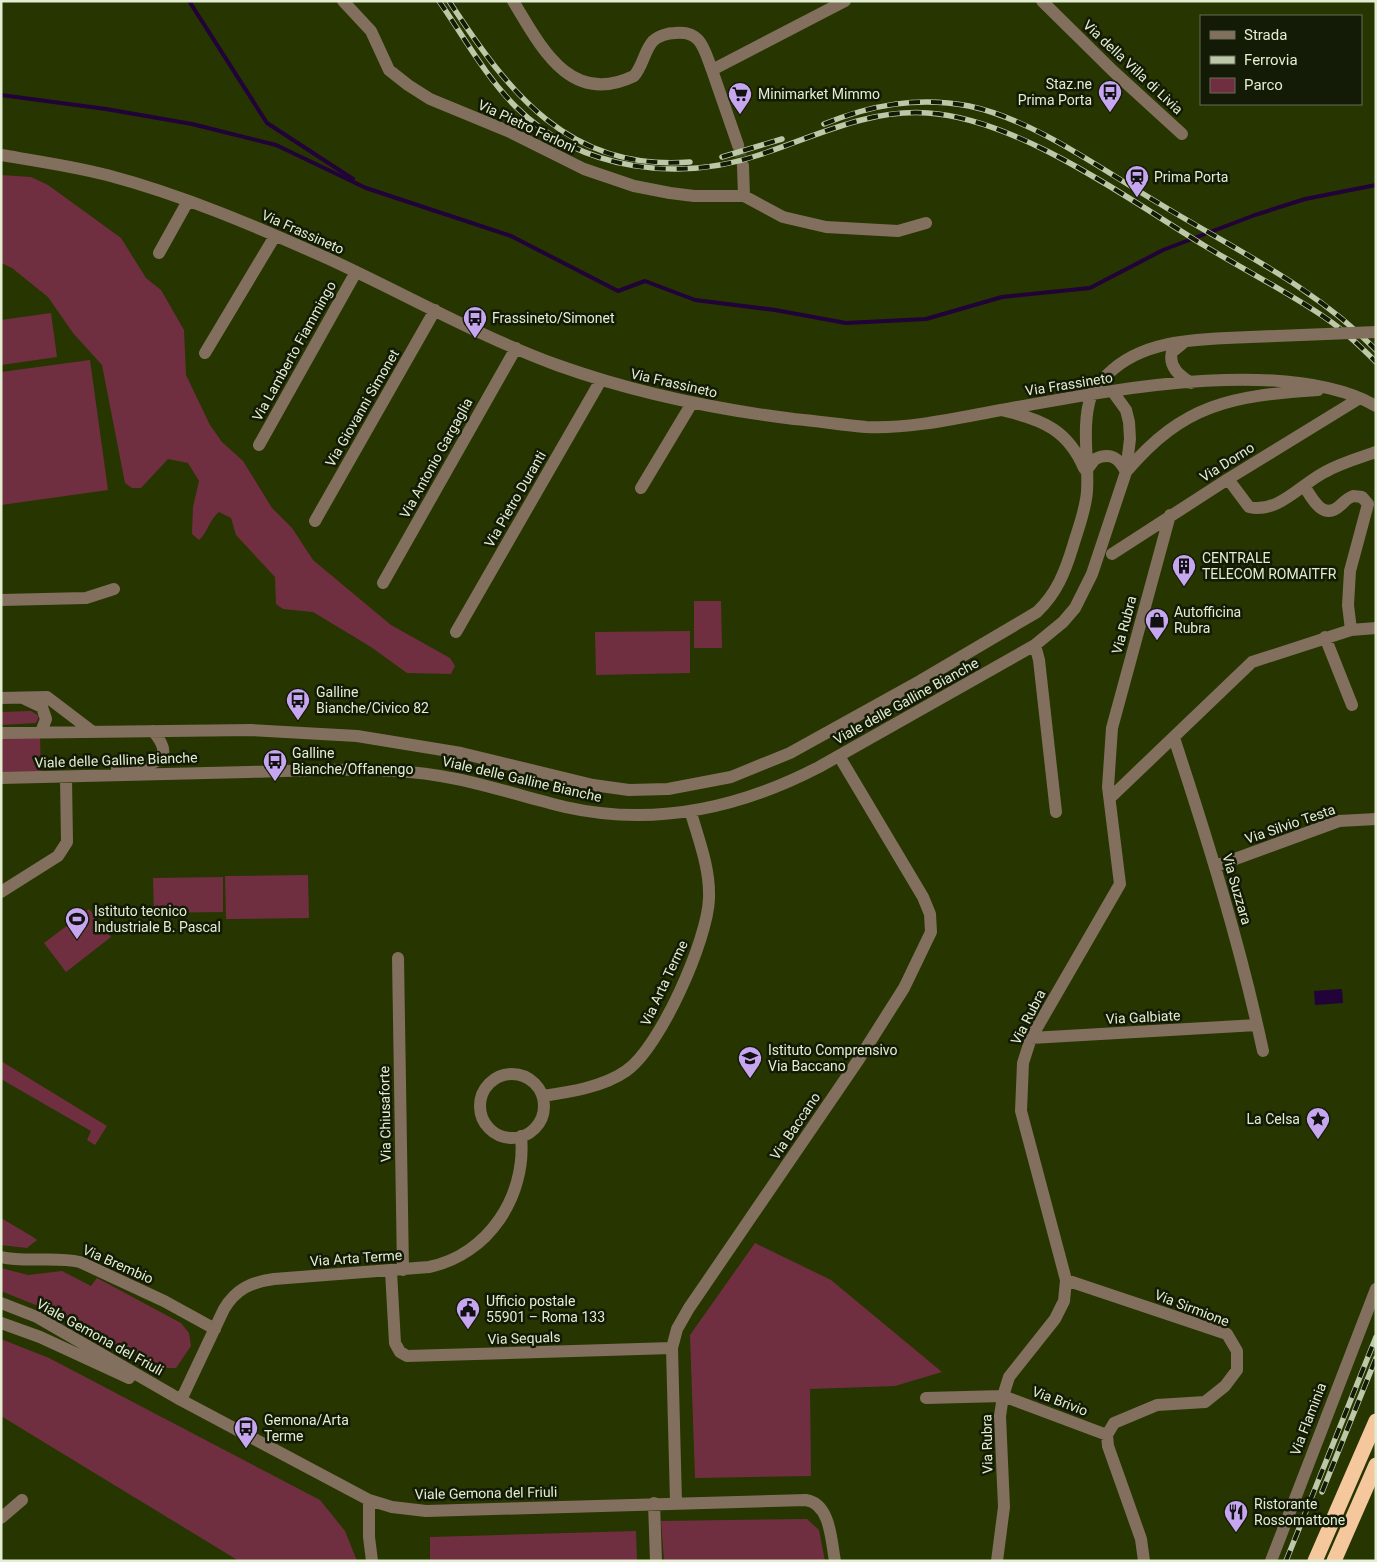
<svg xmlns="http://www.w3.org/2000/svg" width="1377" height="1562" font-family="Roboto,sans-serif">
<rect width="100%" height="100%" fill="#273500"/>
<!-- green -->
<path fill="#702f41" d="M 1,175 L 31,177 L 48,185 L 121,238 L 146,278 L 161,290 L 184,330 L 186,375 L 210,425 L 222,442 L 243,461 L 272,508 L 292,528 L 313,560 L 391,625 L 450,658 L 455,666 L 451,674 L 407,673 L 371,647 L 313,612 L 283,609 L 276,604 L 275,577 L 236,535 L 231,518 L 219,512 C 209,520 208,532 199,540 L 192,534 L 193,507 L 199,481 L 188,463 L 168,459 L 141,488 L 132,488 L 125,483 L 102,365 L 73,333 L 48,297 L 12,268 L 1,263 Z
M 51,313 L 57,357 L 1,365 L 1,320 Z
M 90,360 L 108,490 L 1,505 L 1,372 Z
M 694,601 L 721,601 L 722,648 L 694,648 Z
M 690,631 L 690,673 L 596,675 L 595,632 Z
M 31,711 L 39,716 L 36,723 L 1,725 L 1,712 Z
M 40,736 L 41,772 L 1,773 L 1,738 Z
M 308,875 L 309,918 L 226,919 L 225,876 Z
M 223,877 L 223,912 L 154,913 L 153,878 Z
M 89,909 L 111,937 L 66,972 L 44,943 Z
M 1,1061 L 107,1126 L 95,1145 L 87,1140 L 91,1131 L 1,1079 Z
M 1,1218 L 33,1237 L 37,1240 L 27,1248 L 1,1245 Z
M 755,1243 L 831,1280 L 942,1372 L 895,1386 L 810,1389 L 811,1476 L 695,1478 L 690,1335 Z
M 1,1268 L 28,1275 L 62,1271 L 91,1286 L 97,1278 L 181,1323 L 189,1333 L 191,1346 L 176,1368 L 158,1368 L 48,1310 L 1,1291 Z
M 1,1339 L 49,1358 L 320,1500 L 345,1531 L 357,1561 L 239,1561 L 1,1416 Z
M 807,1519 L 819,1530 L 825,1561 L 664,1561 L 661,1521 Z
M 636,1531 L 637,1561 L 430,1561 L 430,1537 Z"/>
<!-- water -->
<path fill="#210239" d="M 1342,989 L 1343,1003 L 1315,1005 L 1314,991 Z"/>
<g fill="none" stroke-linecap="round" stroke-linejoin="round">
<!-- stream -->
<path stroke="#210239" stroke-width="4" d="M 189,1 L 267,123 L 353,179
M 1,95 L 106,109 L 192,124 L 276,145 L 366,188 L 511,236 L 618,291 L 645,281 L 695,300 L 775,310 L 846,323 L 926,319 L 1002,297 L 1090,288 L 1163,250 L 1255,215 L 1305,199 L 1376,185"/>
<!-- minor-tunnel -->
<path stroke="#43511f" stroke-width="12" stroke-dasharray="12 6" stroke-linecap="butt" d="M 738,145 L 743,166"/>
<!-- minor -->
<path stroke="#826f5e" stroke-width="12" d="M 343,1 L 371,31 L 389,70 L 408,85 L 430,99 L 510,132 L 584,169 L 634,186 L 670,193 L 694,196 L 744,196 L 783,217 L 826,227 L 898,231 L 926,223
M 513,1 C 541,47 570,107 634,76 C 643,66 644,51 653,41 C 658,36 668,33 675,33 C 701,30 704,49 712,70 L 845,1
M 1042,1 L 1113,71 L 1182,134
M 712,70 L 738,145
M 1,155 C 37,161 72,166 107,175 C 183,195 257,227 329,259 C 405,294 478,336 557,365 C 635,393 713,409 794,419 C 818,421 842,425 866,427 C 911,429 957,418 1001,410 C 1102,392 1284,354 1376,406
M 743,166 L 744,196
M 159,253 L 188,201
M 1183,343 L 1172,352 C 1168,367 1180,376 1191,383
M 205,353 L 275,236
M 1005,411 C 1044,420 1068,431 1084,468
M 259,445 L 356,272
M 1086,471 L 1095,459 C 1111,452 1119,458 1126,472
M 1126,472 C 1184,403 1232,396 1318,390
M 1228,479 L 1249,507 C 1278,514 1301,484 1325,472 C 1341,463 1359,458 1376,452
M 1304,486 C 1311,496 1321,519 1337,508 C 1343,504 1345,499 1353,496 L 1362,497 L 1368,504 L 1350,571 L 1348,605 L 1351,630
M 641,488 L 692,403
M 315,521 L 435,310
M 1112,554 L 1228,479 L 1360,398
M 383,583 L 516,348
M 1,600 L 86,598 L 114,589
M 456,632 L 601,380
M 1325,637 L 1352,705
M 1035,645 L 1039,660 L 1056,812
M 1,698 L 47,697 L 93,732
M 23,698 L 42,707 L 46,719 L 41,732
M 1,733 L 251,730 L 357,736 L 461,753 L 593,785 L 629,790 L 668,789 L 731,777 L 790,753 L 920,681 L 1037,612 C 1057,593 1065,572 1073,546 C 1078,529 1086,509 1087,491 C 1089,460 1081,426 1091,396 C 1093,388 1101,381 1107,375 C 1143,338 1202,339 1250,337
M 1174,738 C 1208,841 1240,944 1263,1051
M 117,769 C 140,764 183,767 153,731
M 1,778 C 83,776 166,774 248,772 C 296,771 345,768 394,771 C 453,773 508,793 565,807 C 654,827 740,808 819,767 L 1035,645 L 1063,622 L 1075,608 L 1092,574 L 1126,472 L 1130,439 L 1129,422 L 1126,410 L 1113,392
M 1110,798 L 1252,662 L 1351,630 L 1376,628
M 1216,866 L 1339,821 L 1376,819
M 1,892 L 58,856 L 67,842 L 66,777
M 398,958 L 403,1270
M 1031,1038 L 1257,1025
M480 1106a32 32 0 1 1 64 0a32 32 0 1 1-64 0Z
M 543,1096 C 570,1092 603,1087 626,1071 C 660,1048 708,939 709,898 C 710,868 699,841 691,813
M 1,1257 C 28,1263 53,1256 80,1262 L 164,1301 L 215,1329
M 391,1271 L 395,1343 L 400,1352 L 407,1356 L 672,1348
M 1066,1280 L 1227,1334 L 1237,1351 L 1237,1370 L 1225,1386 L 1205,1402 L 1157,1405 L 1114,1423 L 1107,1435 L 1108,1446 L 1141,1539 L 1144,1561
M 1,1303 L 37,1317 L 181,1400 L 369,1500 L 392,1507 L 426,1511 L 806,1500 C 831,1504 831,1541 835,1561
M 1,1323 L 40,1337 L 129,1378
M 926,1398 L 1003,1396 L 1107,1435
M 181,1400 L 224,1309 C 236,1289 251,1282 274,1279 L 429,1267 C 488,1255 527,1196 521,1136
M 369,1500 L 369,1537 L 372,1561
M 676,1502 L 672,1348 L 677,1329 L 689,1308 L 859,1059 L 904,988 L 931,932 L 930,914 L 923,897 L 839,756
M 654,1503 L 656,1561
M 1,1518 L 22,1500
M 997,1561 L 1004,1507 L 1000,1416 L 1003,1396 L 1009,1377 L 1055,1319 L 1064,1301 L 1066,1280 L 1021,1111 L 1023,1063 L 1031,1038 L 1120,884 L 1108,787 L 1112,728 L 1170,515
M 1271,1561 L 1376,1289"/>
<!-- highway -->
<path stroke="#f5c79c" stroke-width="15" d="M 1315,1561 L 1376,1421
M 1334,1561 L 1376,1465"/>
<!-- rail casing -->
<g stroke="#bcc8a7" stroke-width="5.5">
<path id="rail" d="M 439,1 C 464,37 485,76 516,107 C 582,172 680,183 765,153 C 818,135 870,109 928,113 C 1019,119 1128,199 1205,246 C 1246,271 1288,292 1327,319 C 1345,331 1361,347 1376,362
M 449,1 C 509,93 568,171 690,162
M 824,124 C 871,105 918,96 969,106 C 1035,120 1102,170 1160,204 C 1234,249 1315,287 1376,350
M 722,157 L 782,139
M 1322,1492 L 1376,1358
M 1286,1561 L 1376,1337"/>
</g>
<!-- rail -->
<use href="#rail" stroke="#131a05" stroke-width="4" stroke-dasharray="11" stroke-linecap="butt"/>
<!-- minor-bridge -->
<path stroke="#826f5e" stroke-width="12" d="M 1250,337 L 1376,332"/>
</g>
<!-- icons -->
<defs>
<g id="bus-pin" transform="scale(1.25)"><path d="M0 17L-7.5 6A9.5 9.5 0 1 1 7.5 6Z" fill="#c7a6f0" stroke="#131a05"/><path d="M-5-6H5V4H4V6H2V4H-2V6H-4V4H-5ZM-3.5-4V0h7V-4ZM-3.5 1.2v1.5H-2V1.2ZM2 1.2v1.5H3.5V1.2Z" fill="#111"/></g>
<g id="supermarket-pin" transform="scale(1.25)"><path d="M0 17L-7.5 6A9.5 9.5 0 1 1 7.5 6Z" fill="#c7a6f0" stroke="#131a05"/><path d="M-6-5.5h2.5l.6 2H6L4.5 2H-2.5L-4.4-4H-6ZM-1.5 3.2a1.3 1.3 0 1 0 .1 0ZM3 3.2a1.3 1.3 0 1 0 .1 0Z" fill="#111"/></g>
<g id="station-pin" transform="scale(1.25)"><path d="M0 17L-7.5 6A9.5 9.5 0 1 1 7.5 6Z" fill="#c7a6f0" stroke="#131a05"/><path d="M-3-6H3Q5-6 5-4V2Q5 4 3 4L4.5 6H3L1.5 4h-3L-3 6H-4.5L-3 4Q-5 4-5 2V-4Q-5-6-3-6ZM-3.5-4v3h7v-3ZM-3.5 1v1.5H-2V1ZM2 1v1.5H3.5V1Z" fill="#111"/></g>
<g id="building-pin" transform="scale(1.25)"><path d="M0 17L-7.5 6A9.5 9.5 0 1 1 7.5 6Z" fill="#c7a6f0" stroke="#131a05"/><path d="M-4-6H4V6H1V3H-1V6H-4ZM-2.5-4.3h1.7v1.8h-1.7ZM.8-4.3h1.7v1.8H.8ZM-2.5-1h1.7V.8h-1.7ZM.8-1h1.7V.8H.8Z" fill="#111"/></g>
<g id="shop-pin" transform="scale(1.25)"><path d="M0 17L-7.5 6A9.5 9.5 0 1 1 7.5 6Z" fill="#c7a6f0" stroke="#131a05"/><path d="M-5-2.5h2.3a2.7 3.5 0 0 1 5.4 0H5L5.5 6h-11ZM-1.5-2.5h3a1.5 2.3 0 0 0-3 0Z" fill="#111"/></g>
<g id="stadium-pin" transform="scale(1.25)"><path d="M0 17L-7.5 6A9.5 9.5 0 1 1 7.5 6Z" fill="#c7a6f0" stroke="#131a05"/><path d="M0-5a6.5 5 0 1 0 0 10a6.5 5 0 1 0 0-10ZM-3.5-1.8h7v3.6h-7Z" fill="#111"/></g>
<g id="school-pin" transform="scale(1.25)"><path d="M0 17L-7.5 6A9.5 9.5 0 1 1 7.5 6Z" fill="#c7a6f0" stroke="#131a05"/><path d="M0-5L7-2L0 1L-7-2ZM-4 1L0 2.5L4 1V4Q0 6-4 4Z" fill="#111"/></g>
<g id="sight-pin" transform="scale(1.25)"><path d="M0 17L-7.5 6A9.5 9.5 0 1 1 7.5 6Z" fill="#c7a6f0" stroke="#131a05"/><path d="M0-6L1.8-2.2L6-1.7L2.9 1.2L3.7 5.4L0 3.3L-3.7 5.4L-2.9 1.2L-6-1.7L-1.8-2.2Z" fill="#111"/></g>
<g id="civic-pin" transform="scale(1.25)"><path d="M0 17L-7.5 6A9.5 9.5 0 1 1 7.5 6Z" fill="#c7a6f0" stroke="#131a05"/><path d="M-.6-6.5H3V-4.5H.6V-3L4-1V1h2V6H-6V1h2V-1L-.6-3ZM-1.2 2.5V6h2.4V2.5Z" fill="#111"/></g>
<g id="restaurant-pin" transform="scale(1.25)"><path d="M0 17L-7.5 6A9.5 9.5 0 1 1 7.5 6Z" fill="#c7a6f0" stroke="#131a05"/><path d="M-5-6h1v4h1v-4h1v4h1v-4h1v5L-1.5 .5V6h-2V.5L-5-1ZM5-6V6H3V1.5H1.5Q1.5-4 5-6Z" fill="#111"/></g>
</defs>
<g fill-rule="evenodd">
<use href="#bus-pin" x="1110" y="92"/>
<use href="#supermarket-pin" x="740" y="94"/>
<use href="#station-pin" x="1137" y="177"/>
<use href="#bus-pin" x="475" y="318"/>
<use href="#building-pin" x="1184" y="566"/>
<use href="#shop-pin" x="1157" y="620"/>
<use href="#bus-pin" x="298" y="700"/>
<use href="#bus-pin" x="275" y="761"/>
<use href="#stadium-pin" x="77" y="919"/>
<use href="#school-pin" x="750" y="1058"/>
<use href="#sight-pin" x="1318" y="1119"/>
<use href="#civic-pin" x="468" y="1309"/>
<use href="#bus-pin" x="246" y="1428"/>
<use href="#restaurant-pin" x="1236" y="1512"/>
</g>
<g text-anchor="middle" stroke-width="5" stroke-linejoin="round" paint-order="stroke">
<!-- street labels -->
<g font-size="14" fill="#e2edd1" stroke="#131a05">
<text transform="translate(1133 67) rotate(43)" y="5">Via della Villa di Livia</text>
<text transform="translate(527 126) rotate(25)" y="5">Via Pietro Ferloni</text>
<text transform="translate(303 232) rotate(24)" y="5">Via Frassineto</text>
<text transform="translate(294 351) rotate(-61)" y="5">Via Lamberto Fiammingo</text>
<text transform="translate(674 383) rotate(13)" y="5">Via Frassineto</text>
<text transform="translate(1069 384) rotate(-9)" y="5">Via Frassineto</text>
<text transform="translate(362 408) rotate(-60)" y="5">Via Giovanni Simonet</text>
<text transform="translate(436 458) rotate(-61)" y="5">Via Antonio Gargaglia</text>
<text transform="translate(1227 462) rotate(-32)" y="5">Via Dorno</text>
<text transform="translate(515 499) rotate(-60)" y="5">Via Pietro Duranti</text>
<text transform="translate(1124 625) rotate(-75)" y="5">Via Rubra</text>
<text transform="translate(906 701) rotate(-29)" y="5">Viale delle Galline Bianche</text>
<text transform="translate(116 760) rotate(-2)" y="5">Viale delle Galline Bianche</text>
<text transform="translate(522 779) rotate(13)" y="5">Viale delle Galline Bianche</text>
<text transform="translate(1290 824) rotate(-19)" y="5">Via Silvio Testa</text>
<text transform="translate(1237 889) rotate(74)" y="5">Via Suzzara</text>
<text transform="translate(664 983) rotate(-65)" y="5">Via Arta Terme</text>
<text transform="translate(1028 1017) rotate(-63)" y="5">Via Rubra</text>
<text transform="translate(1143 1017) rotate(-3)" y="5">Via Galbiate</text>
<text transform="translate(385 1114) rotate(-91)" y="5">Via Chiusaforte</text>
<text transform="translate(795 1126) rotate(-56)" y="5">Via Baccano</text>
<text transform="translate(356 1258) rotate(-4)" y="5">Via Arta Terme</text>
<text transform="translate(118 1264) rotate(24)" y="5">Via Brembio</text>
<text transform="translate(1192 1308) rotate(21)" y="5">Via Sirmione</text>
<text transform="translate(100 1337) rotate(29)" y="5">Viale Gemona del Friuli</text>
<text transform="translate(524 1338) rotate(-2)" y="5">Via Sequals</text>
<text transform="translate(1060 1401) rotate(21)" y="5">Via Brivio</text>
<text transform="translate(1308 1419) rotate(-69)" y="5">Via Flaminia</text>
<text transform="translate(987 1444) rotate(-91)" y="5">Via Rubra</text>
<text transform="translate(486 1493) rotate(-1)" y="5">Viale Gemona del Friuli</text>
</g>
<!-- poi labels -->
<g font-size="14" fill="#e2edd1" stroke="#131a05" text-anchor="start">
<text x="1092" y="89" text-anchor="end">Staz.ne<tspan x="1092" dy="16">Prima Porta</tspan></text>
<text x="758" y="99">Minimarket Mimmo</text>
<text x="1154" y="182">Prima Porta</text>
<text x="492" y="323">Frassineto/Simonet</text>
<text x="1202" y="563">CENTRALE<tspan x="1202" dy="16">TELECOM ROMAITFR</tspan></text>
<text x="1174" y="617">Autofficina<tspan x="1174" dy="16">Rubra</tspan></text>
<text x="316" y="697">Galline<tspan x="316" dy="16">Bianche/Civico 82</tspan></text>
<text x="292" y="758">Galline<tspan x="292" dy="16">Bianche/Offanengo</tspan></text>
<text x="94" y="916">Istituto tecnico<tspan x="94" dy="16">Industriale B. Pascal</tspan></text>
<text x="768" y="1055">Istituto Comprensivo<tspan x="768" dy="16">Via Baccano</tspan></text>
<text x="1300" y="1124" text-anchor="end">La Celsa</text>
<text x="486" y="1306">Ufficio postale<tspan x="486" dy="16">55901 – Roma 133</tspan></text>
<text x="264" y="1425">Gemona/Arta<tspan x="264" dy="16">Terme</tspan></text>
<text x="1254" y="1509">Ristorante<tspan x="1254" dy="16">Rossomattone</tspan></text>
</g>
</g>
<!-- border -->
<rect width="1377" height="1562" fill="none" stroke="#e2edd1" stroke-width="5"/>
<!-- legend -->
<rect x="1200" y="15" width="162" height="90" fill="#131a05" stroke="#666e57"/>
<rect x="1210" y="31" width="25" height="8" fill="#826f5e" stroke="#666e57"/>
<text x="1244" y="40" font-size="15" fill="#e2edd1">Strada</text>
<rect x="1210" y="56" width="25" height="8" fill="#bcc8a7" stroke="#666e57"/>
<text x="1244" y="65" font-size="15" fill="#e2edd1">Ferrovia</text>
<rect x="1210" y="78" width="25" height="15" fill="#702f41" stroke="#666e57"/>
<text x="1244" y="90" font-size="15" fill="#e2edd1">Parco</text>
</svg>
